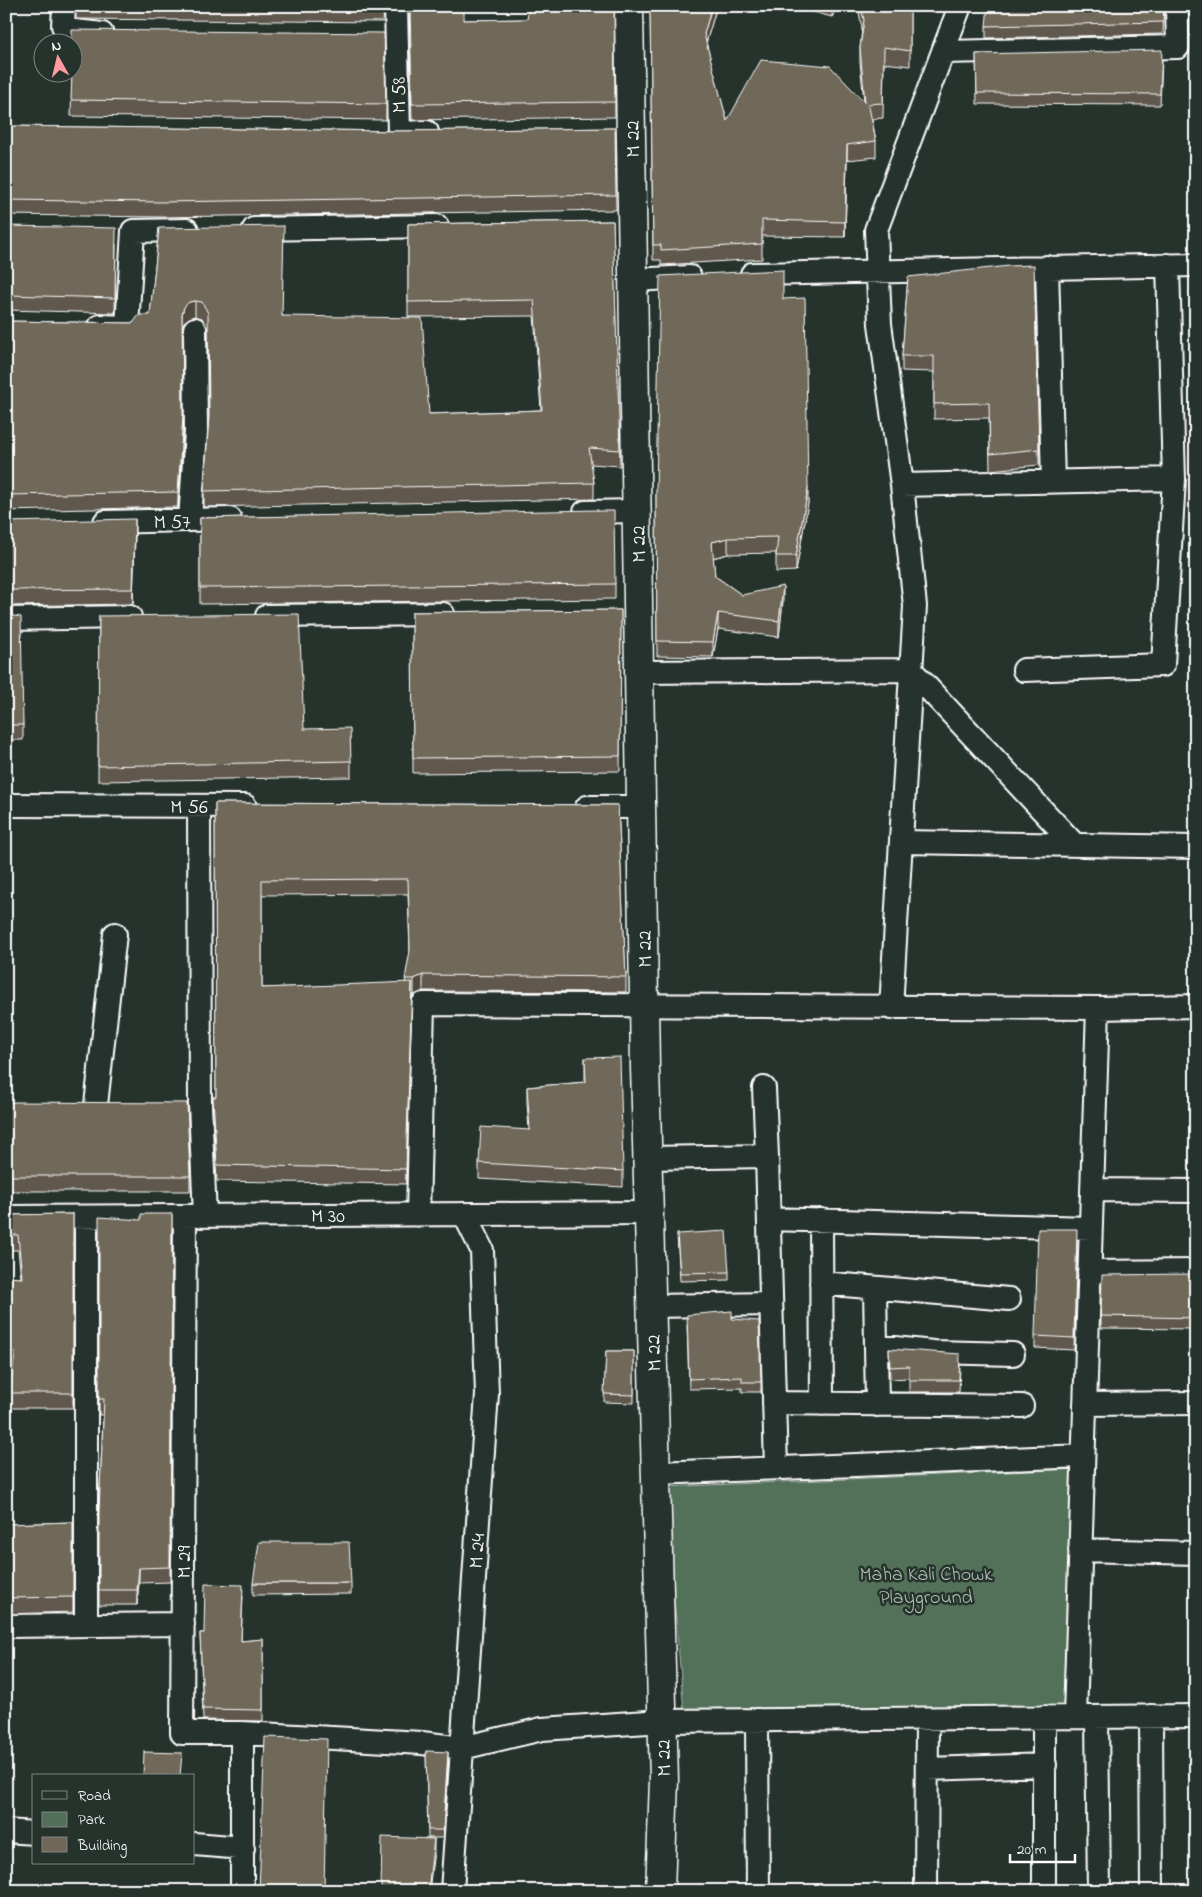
<svg xmlns="http://www.w3.org/2000/svg" width="1202" height="1897" font-family="'Indie Flower',sans-serif">
<rect width="100%" height="100%" fill="#26332d"/>
<filter id="ink" filterUnits="userSpaceOnUse"><feTurbulence type="fractalNoise" baseFrequency=".02" numOctaves="2"/><feDisplacementMap in="SourceGraphic" scale="10" xChannelSelector="R" yChannelSelector="G"/><feConvolveMatrix kernelMatrix="1 2 1 2 8 2 1 2 1" color-interpolation-filters="sRGB"/></filter>
<g filter="url(#ink)">
<!-- green -->
<path fill="#527059" stroke="#a8b8ac" d="M 1078,1469 L 1068,1705 L 684,1711 L 664,1487 Z"/>
<g fill="none" stroke-linecap="round" stroke-linejoin="round">
<!-- minor casing -->
<g stroke="#fff" stroke-width="26">
<path id="minor" d="M 64,6 L 63,26 L 66,30 L 102,34
M 396,6 L 399,133 L 427,132
M 943,52 L 1178,47 L 1177,6
M 254,229 L 437,226
M 1047,267 L 1053,481
M 752,274 L 1196,265
M 634,280 L 690,277
M 100,326 L 127,327 L 133,231 L 187,230
M 902,485 L 1174,479 L 1168,265
M 585,512 L 637,511
M 190,520 L 196,431 L 195,329
M 105,522 L 230,519
M 267,616 L 443,614
M 6,619 L 130,617
M 1024,670 L 1163,665 L 1174,479
M 639,672 L 911,670 L 1074,844
M 6,805 L 245,806
M 199,806 L 200,1105 L 205,1216
M 587,807 L 641,807
M 901,842 L 1196,847
M 891,1008 L 915,606 L 902,485 L 880,324 L 876,230 L 960,6
M 1098,1008 L 1196,1006
M 764,1088 L 767,1156
M 96,1105 L 115,934
M 648,1158 L 767,1156 L 776,1468
M 1093,1190 L 1196,1191
M 418,1215 L 423,1004 L 1098,1008 L 1075,1717
M 185,1216 L 182,1733 L 242,1733 L 242,1891
M 6,1217 L 649,1213
M 86,1217 L 86,1625
M 769,1219 L 1090,1228
M 821,1220 L 822,1404
M 1089,1272 L 1196,1271
M 821,1283 L 1009,1299
M 875,1288 L 877,1405
M 652,1306 L 771,1304
M 876,1346 L 933,1352 L 1013,1354
M 774,1403 L 1022,1406
M 1085,1404 L 1196,1403
M 656,1473 L 1083,1456
M 1080,1550 L 1196,1553
M 6,1626 L 183,1624
M 1151,1716 L 1152,1891
M 1097,1717 L 1099,1891
M 757,1720 L 758,1891
M 242,1733 L 422,1743 L 462,1748 L 542,1729 L 663,1721 L 1196,1716
M 927,1769 L 1045,1765
M 6,1831 L 34,1833
M 194,1844 L 243,1848
M 452,1891 L 487,1394 L 482,1250 L 464,1214
M 926,1891 L 927,1719
M 1044,1891 L 1044,1717"/>
</g>
<!-- tertiary casing -->
<g stroke="#fff" stroke-width="31">
<path id="tertiary" d="M 629,6 L 645,1067 L 664,1780 L 660,1891"/>
</g>
<!-- minor -->
<use href="#minor" stroke="#26332d" stroke-width="22"/>
<!-- tertiary -->
<use href="#tertiary" stroke="#26332d" stroke-width="28"/>
</g>
<!-- wall -->
<path fill="#60594d" stroke="#fff" fill-rule="evenodd" d="M 76,6 L 384,6 L 383,22 L 76,19 Z
M 409,6 L 464,20 L 527,19 L 614,6 L 615,117 L 412,120 Z
M 650,6 L 716,6 L 716,9 L 706,43 L 727,121 L 864,101 L 860,63 L 860,48 L 862,29 L 858,6 L 910,6 L 910,66 L 884,63 L 883,118 L 872,119 L 876,141 L 876,157 L 847,160 L 845,237 L 762,236 L 762,259 L 661,265 L 661,260 L 653,260 Z
M 804,6 L 838,6 L 832,17 L 805,10 Z
M 1164,6 L 1163,34 L 986,38 L 986,26 Z
M 1190,6 L 1196,6 L 1196,102 L 1192,102 Z
M 976,54 L 1162,60 L 1160,105 L 977,104 Z
M 72,72 L 386,104 L 386,120 L 71,116 Z
M 6,126 L 399,131 L 615,128 L 616,210 L 161,217 L 6,215 Z
M 613,221 L 620,466 L 591,464 L 594,483 L 594,499 L 204,507 L 204,491 L 209,418 L 208,329 L 202,318 L 195,316 L 189,318 L 184,322 L 182,329 L 183,431 L 178,507 L 6,511 L 6,321 L 133,323 L 150,315 L 159,228 L 283,316 L 429,414 L 541,410 L 534,316 L 408,317 L 408,224 Z
M 6,226 L 116,244 L 115,313 L 6,310 Z
M 908,277 L 1039,449 L 1039,465 L 990,470 L 989,418 L 934,419 L 934,372 L 902,371 L 902,356 Z
M 783,299 L 808,503 L 796,571 L 776,572 L 776,553 L 728,554 L 713,558 L 715,576 L 742,595 L 783,601 L 779,637 L 718,629 L 713,657 L 657,656 L 656,493 Z
M 598,511 L 615,584 L 615,599 L 200,604 L 200,518 Z
M 6,522 L 135,534 L 133,604 L 6,606 Z
M 621,610 L 620,771 L 413,773 L 412,612 Z
M 6,615 L 23,725 L 23,740 L 6,740 Z
M 99,616 L 304,729 L 351,761 L 351,777 L 98,781 Z
M 215,803 L 618,805 L 626,977 L 626,992 L 423,991 L 414,995 L 412,995 L 406,1184 L 217,1181 L 213,1112 L 213,1097 L 216,1097 ZM 408,894 L 410,952 L 405,983 L 262,988 L 262,895 Z
M 585,1058 L 623,1171 L 623,1187 L 479,1179 L 479,1163 L 529,1130 L 527,1102 L 527,1087 L 585,1082 Z
M 6,1102 L 190,1176 L 190,1191 L 6,1191 Z
M 73,1214 L 73,1408 L 10,1408 L 10,1393 L 13,1367 L 6,1367 L 6,1277 L 21,1278 L 18,1250 L 6,1250 L 6,1215 Z
M 172,1214 L 170,1582 L 139,1583 L 137,1605 L 99,1605 L 99,1512 L 103,1415 L 99,1415 L 99,1393 L 141,1220 Z
M 677,1234 L 729,1272 L 729,1280 L 680,1281 Z
M 1077,1241 L 1074,1350 L 1035,1348 L 1035,1336 Z
M 1196,1274 L 1196,1329 L 1101,1328 L 1101,1316 Z
M 732,1319 L 761,1382 L 761,1392 L 742,1392 L 742,1388 L 689,1389 L 687,1325 Z
M 889,1349 L 960,1366 L 959,1392 L 909,1392 L 909,1378 L 890,1379 Z
M 606,1351 L 634,1351 L 634,1403 L 604,1402 Z
M 73,1522 L 73,1612 L 6,1614 L 6,1524 Z
M 253,1583 L 351,1583 L 351,1594 L 253,1595 Z
M 243,1596 L 241,1641 L 263,1639 L 263,1721 L 203,1720 L 200,1633 L 204,1633 Z
M 426,1751 L 448,1759 L 443,1838 L 428,1838 Z"/>
<!-- shaded-wall -->
<path fill="#4e483e" stroke="#fff" d="M 712,6 L 716,6 L 716,9 L 704,50 L 704,34 Z
M 832,6 L 838,6 L 832,17 Z
M 847,145 L 847,160 L 845,237 L 845,222 Z
M 195,301 L 195,316 L 189,318 L 184,322 L 182,329 L 182,314 L 184,307 L 189,302 Z
M 183,415 L 183,431 L 178,507 L 178,492 Z
M 808,488 L 808,503 L 796,571 L 796,556 Z
M 135,519 L 135,534 L 133,604 L 133,589 Z
M 728,538 L 728,554 L 712,558 L 712,542 Z
M 783,586 L 783,601 L 779,637 L 779,621 Z
M 718,613 L 718,629 L 713,657 L 713,642 Z
M 423,975 L 423,991 L 414,995 L 414,979 Z
M 412,982 L 412,998 L 406,1184 L 406,1169 Z
M 139,1568 L 139,1583 L 137,1605 L 137,1590 Z
M 448,1752 L 448,1759 L 443,1838 L 443,1830 Z
M 434,1839 L 434,1851 L 429,1891 L 428,1891 Z"/>
<!-- building -->
<path fill="#706759" stroke="#fff" d="M 410,6 L 464,6 L 464,20 L 527,19 L 529,6 L 614,6 L 615,102 L 412,104 Z
M 650,6 L 712,6 L 704,34 L 727,121 L 761,60 L 830,66 L 865,103 L 860,48 L 864,20 L 861,6 L 910,6 L 910,51 L 884,47 L 883,103 L 866,104 L 869,107 L 876,141 L 847,145 L 845,222 L 762,220 L 762,244 L 661,250 L 661,245 L 653,245 Z
M 988,6 L 1164,6 L 1163,22 L 986,26 Z
M 1190,6 L 1196,6 L 1196,90 L 1192,90 Z
M 72,30 L 384,33 L 386,104 L 71,100 L 72,72 Z
M 1162,50 L 1160,94 L 977,93 L 976,54 Z
M 6,126 L 399,131 L 615,128 L 616,195 L 161,202 L 6,200 Z
M 613,221 L 620,450 L 589,448 L 594,483 L 204,491 L 209,416 L 208,313 L 202,302 L 195,301 L 189,302 L 184,307 L 182,314 L 183,415 L 178,492 L 6,495 L 6,321 L 133,323 L 139,315 L 150,315 L 159,228 L 284,226 L 282,316 L 422,318 L 429,414 L 542,410 L 534,300 L 408,302 L 408,224 Z
M 6,226 L 116,228 L 115,298 L 6,295 Z
M 1034,265 L 1039,449 L 990,454 L 989,403 L 934,404 L 934,356 L 902,356 L 908,277 L 1009,266 Z
M 783,270 L 783,299 L 805,298 L 808,488 L 796,556 L 776,556 L 778,537 L 728,538 L 712,542 L 715,576 L 742,595 L 783,586 L 779,621 L 718,613 L 713,642 L 657,641 L 656,493 L 660,276 Z
M 598,510 L 598,511 L 614,511 L 615,584 L 200,588 L 200,518 Z
M 135,519 L 133,589 L 6,590 L 6,522 Z
M 621,610 L 620,756 L 413,758 L 412,612 Z
M 299,614 L 304,729 L 350,728 L 351,761 L 98,766 L 99,616 Z
M 6,615 L 21,617 L 23,725 L 6,725 Z
M 215,803 L 618,805 L 626,977 L 423,975 L 414,979 L 405,979 L 410,950 L 408,879 L 262,880 L 262,988 L 412,982 L 406,1169 L 217,1165 L 213,1097 L 216,1097 Z
M 620,1057 L 623,1171 L 479,1163 L 481,1127 L 530,1130 L 527,1087 L 586,1082 L 585,1058 Z
M 6,1102 L 187,1103 L 190,1176 L 6,1176 Z
M 73,1214 L 73,1393 L 10,1393 L 15,1352 L 6,1352 L 6,1277 L 22,1278 L 18,1235 L 6,1235 L 6,1215 Z
M 141,1214 L 172,1214 L 170,1567 L 139,1568 L 137,1590 L 99,1590 L 99,1512 L 104,1399 L 99,1399 L 99,1217 L 141,1220 Z
M 1038,1229 L 1077,1229 L 1074,1338 L 1035,1336 Z
M 726,1231 L 729,1272 L 680,1273 L 677,1234 Z
M 1196,1274 L 1196,1318 L 1101,1316 L 1102,1275 Z
M 732,1311 L 732,1319 L 759,1321 L 761,1382 L 742,1382 L 742,1377 L 689,1379 L 687,1315 Z
M 889,1349 L 960,1354 L 959,1380 L 909,1380 L 909,1366 L 890,1367 Z
M 606,1351 L 634,1351 L 634,1395 L 604,1394 Z
M 73,1522 L 73,1597 L 6,1598 L 6,1524 Z
M 259,1542 L 349,1542 L 351,1583 L 253,1583 Z
M 205,1584 L 243,1585 L 241,1641 L 263,1639 L 263,1710 L 203,1709 L 200,1633 L 204,1633 Z
M 265,1737 L 327,1739 L 324,1891 L 259,1891 Z
M 426,1751 L 448,1752 L 443,1830 L 428,1830 Z
M 144,1752 L 182,1753 L 180,1776 L 143,1776 Z
M 382,1837 L 434,1839 L 428,1891 L 381,1891 Z"/>
</g>
<g text-anchor="middle" stroke-width="5" stroke-linejoin="round" paint-order="stroke">
<!-- street labels -->
<g font-size="20" fill="#fff" stroke="#26332d">
<text transform="translate(398 95) rotate(-91)" y="7">M 58</text>
<text transform="translate(632 139) rotate(-91)" y="7">M 22</text>
<text transform="translate(172 521) rotate(-1)" y="7">M 57</text>
<text transform="translate(638 544) rotate(-91)" y="7">M 22</text>
<text x="189" y="813">M 56</text>
<text transform="translate(644 949) rotate(-91)" y="7">M 22</text>
<text x="328" y="1222">M 30</text>
<text transform="translate(653 1353) rotate(-92)" y="7">M 22</text>
<text transform="translate(476 1551) rotate(-86)" y="7">M 24</text>
<text transform="translate(183 1562) rotate(-90)" y="7">M 29</text>
<text transform="translate(663 1758) rotate(-91)" y="7">M 22</text>
</g>
<!-- park labels -->
<g font-size="20" fill="#b1bfb4" stroke="#26332d">
<text x="926" y="1580">Maha Kali Chowk<tspan x="926" dy="23">Playground</tspan></text>
</g>
</g>
<!-- margin -->
<rect width="1202" height="1897" fill="none" stroke="#26332d" stroke-width="25"/>
<rect x="12" y="12" width="1177" height="1872" fill="none" stroke="#fff" stroke-width="2" filter="url(#ink)"/>
<!-- legend -->
<rect x="32" y="1774" width="162" height="90" fill="#26332d" stroke="#7d8581"/>
<rect x="42" y="1791" width="25" height="8" fill="#26332d" stroke="#7d8581"/>
<text x="78" y="1800" font-size="15" fill="#ffffff">Road</text>
<rect x="42" y="1812" width="25" height="15" fill="#527059" stroke="#7d8581"/>
<text x="78" y="1824" font-size="15" fill="#ffffff">Park</text>
<rect x="42" y="1837" width="25" height="15" fill="#706759" stroke="#7d8581"/>
<text x="78" y="1850" font-size="15" fill="#ffffff">Building</text>
<!-- north arrow -->
<g transform="translate(58 58) rotate(352)"><circle r="24" fill="#26332d" stroke="#7d8581"/>
<path d="M0-4L9 19L0 12L-9 19Z" fill="#ff9aa2"/>
<text y="-8" font-size="14" font-weight="bold" text-anchor="middle" fill="#ffffff">N</text>
</g>
<!-- scale -->
<path d="M1010 1854v8h65v-8" fill="none" stroke="#ffffff" stroke-width="2.5"/>
<text x="1017" y="1854" font-size="15" fill="#ffffff" stroke="#26332d" stroke-width="4" paint-order="stroke">20 m</text>
</svg>
